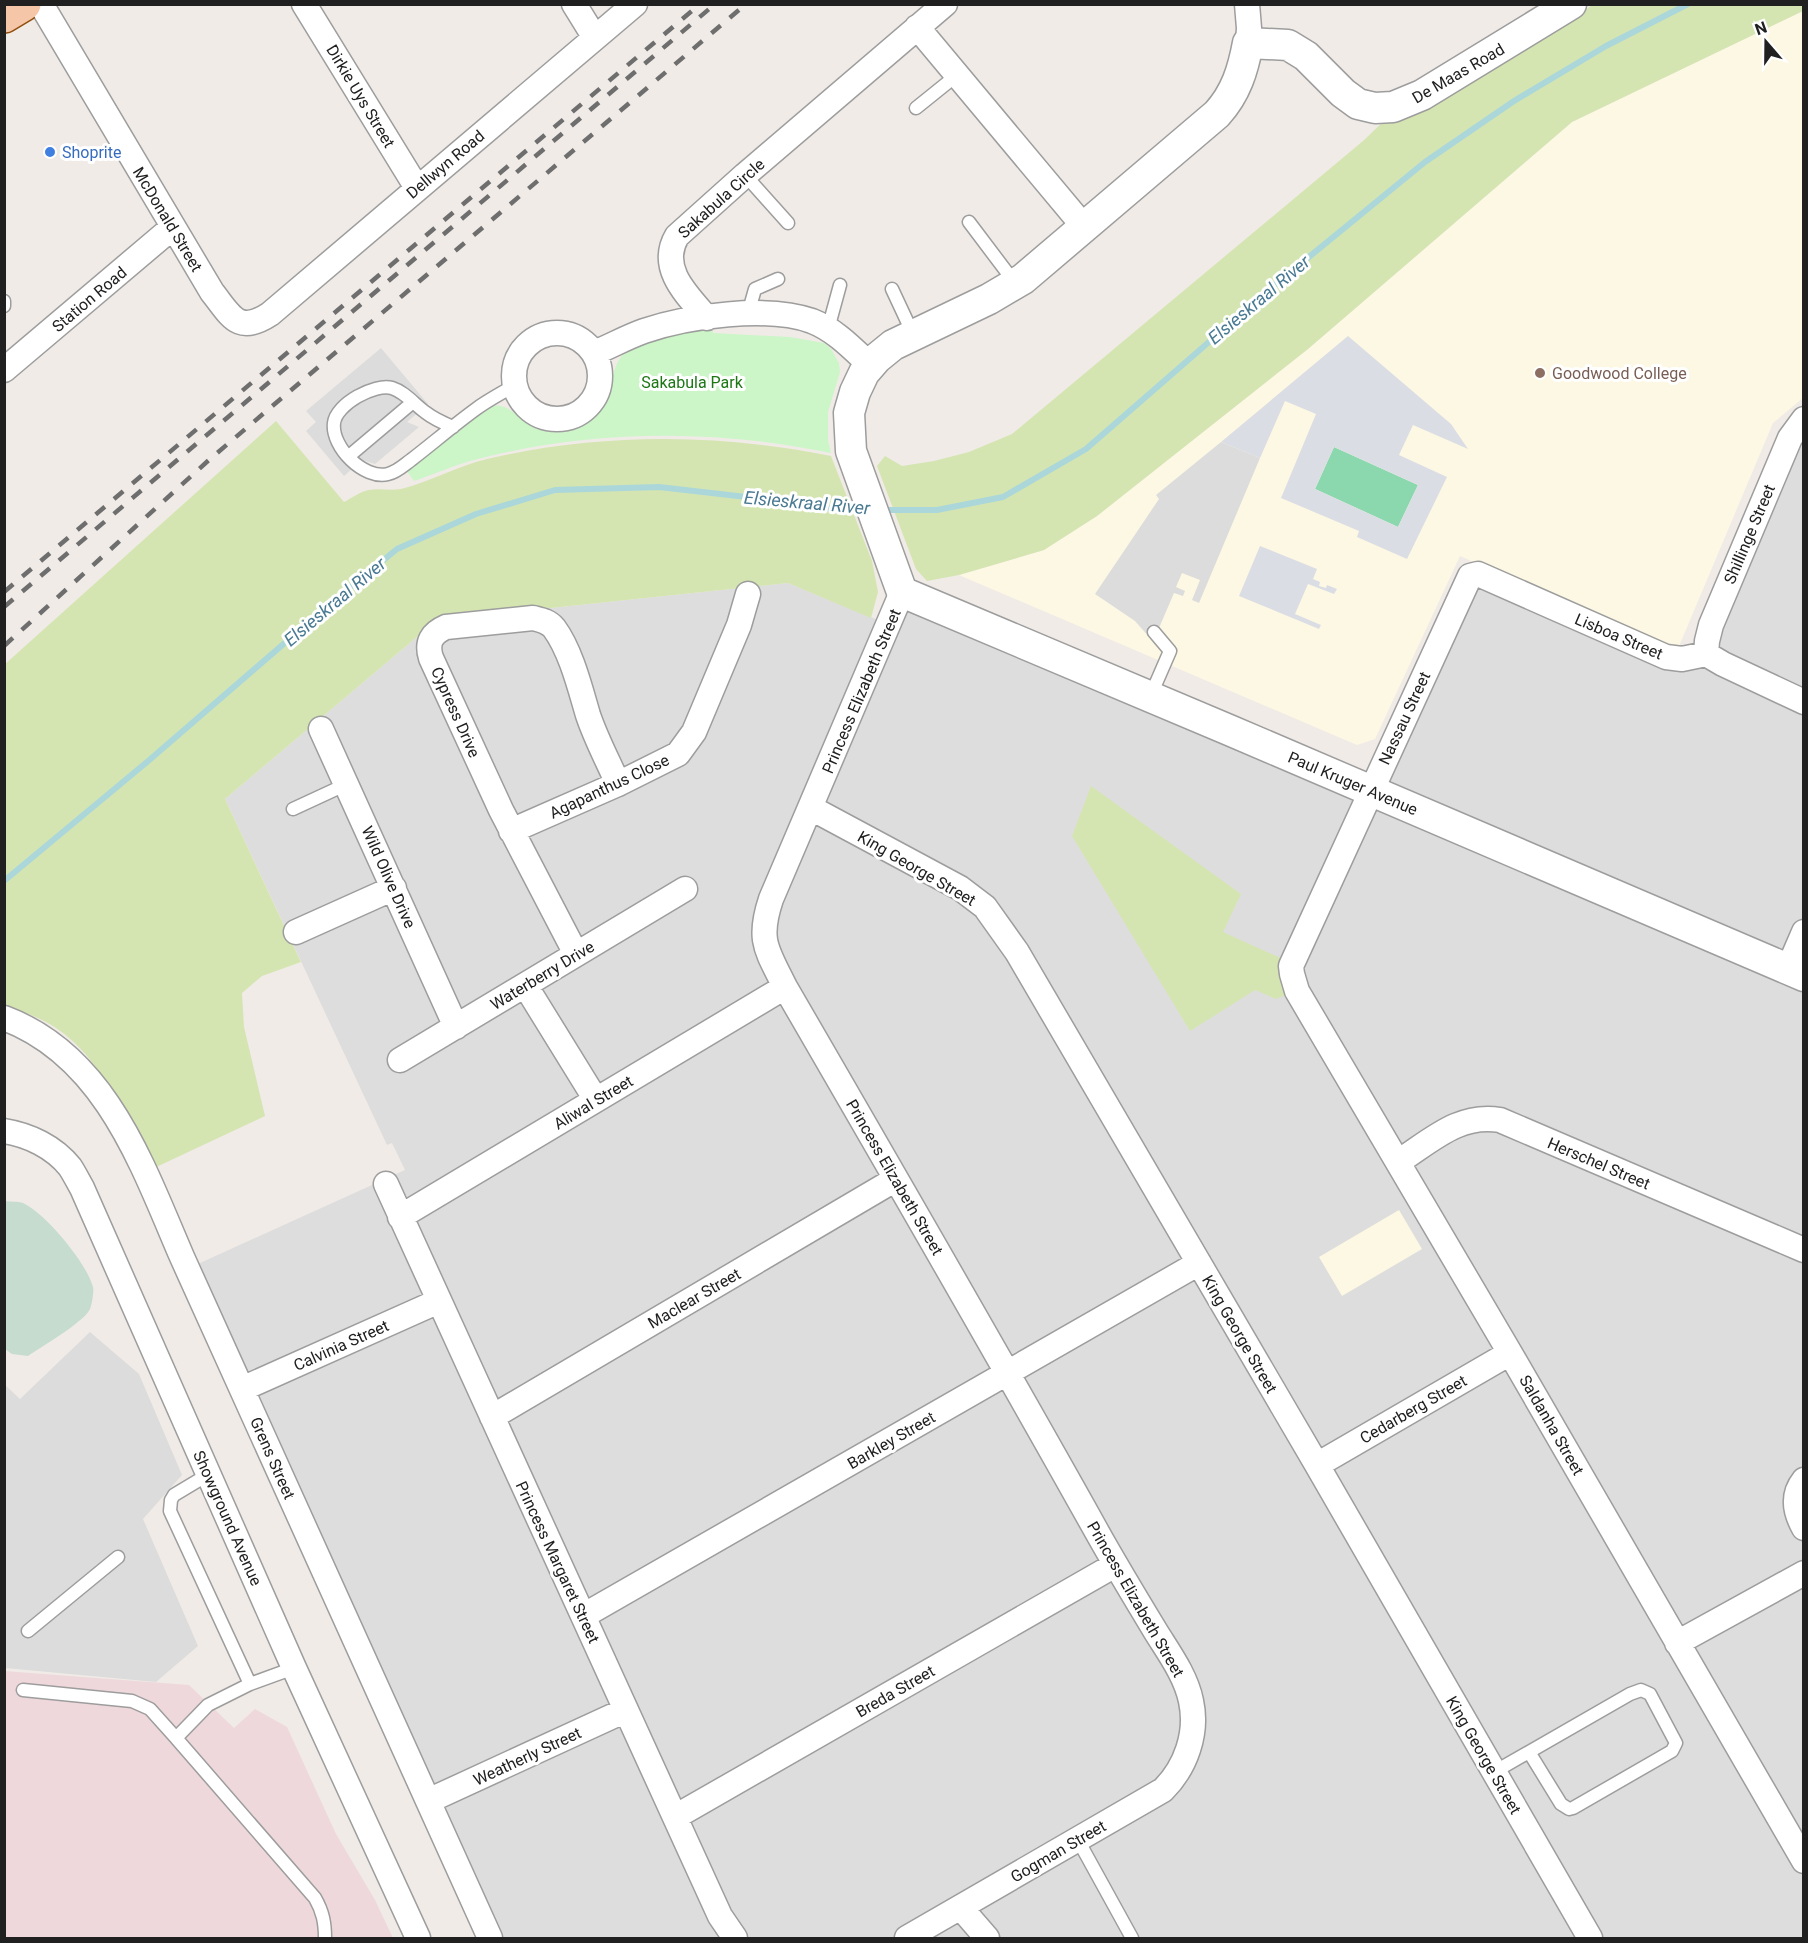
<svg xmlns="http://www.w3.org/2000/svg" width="1808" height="1943" font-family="Roboto,sans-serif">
<rect width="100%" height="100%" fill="#f0ebe7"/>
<!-- residential -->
<path fill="#dedddd" d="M 1803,417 L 1803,1938 L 491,1938 L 189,1268 L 405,1170 L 392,1143 L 387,1145 L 225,799 L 437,620 L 788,583 L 890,625 L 903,591 L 1370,788 L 1467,578 L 1666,654 L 1704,652 Z"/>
<!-- commercial -->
<path fill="#efd8db" d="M 4,1671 L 189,1685 L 234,1728 L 255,1709 L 287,1727 L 336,1834 L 375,1900 L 393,1938 L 5,1938 Z"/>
<!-- education -->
<path fill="#fdf8e3" d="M 1803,11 L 1803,398 L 1773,423 L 1677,651 L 1460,556 L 1375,739 L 1357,745 L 959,575 L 1044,550 L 1097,516 L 1308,349 L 1572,122 Z
M 1399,1210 L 1422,1249 L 1342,1296 L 1319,1257 Z"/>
<!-- grass -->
<path fill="#d4e5b1" d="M 1592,5 L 1803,5 L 1803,11 L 1572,122 L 1308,349 L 1097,516 L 1044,550 L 959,575 L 927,581 L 916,569 L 877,466 L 885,456 L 902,466 L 934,461 L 969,452 L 1012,434 L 1363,141 L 1385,120 L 1570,21 Z
M 276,421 L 344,502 C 352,498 361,491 369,490 C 379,488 390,491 401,489 C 430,482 457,466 487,459 C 599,433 718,433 831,456 L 872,561 L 878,592 L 871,618 L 788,583 L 437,620 L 225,799 L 301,962 L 262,976 L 242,993 L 244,1027 L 265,1116 L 152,1169 C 114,1098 92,1026 5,1007 L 4,665 Z
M 1091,786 L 1241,894 L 1223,932 L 1285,960 L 1288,994 L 1276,999 L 1255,990 L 1190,1031 L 1072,836 Z"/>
<!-- wetland -->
<path fill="#c5dcce" d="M 5,1201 C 10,1202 18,1201 23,1203 C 46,1214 86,1262 93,1287 C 94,1292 92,1304 90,1309 C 83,1323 42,1346 28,1356 L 12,1354 L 5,1349 Z"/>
<!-- park -->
<path fill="#ccf6c8" d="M 712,326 L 713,333 L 790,337 L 824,343 L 831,349 L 839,363 L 840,372 L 828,412 L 828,440 L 831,453 C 716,429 593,429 478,459 C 457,464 435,474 414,481 L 406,470 L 489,406 C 509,403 514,415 529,424 C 551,439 583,433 599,411 C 619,386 604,362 638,342 Z"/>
<!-- pitch -->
<path fill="#8cd8ae" d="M 1334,447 L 1418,485 L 1398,527 L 1315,489 Z"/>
<!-- parking -->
<path fill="#dcdcdc" d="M 381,348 L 428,404 L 407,422 L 419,427 L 375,464 L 362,460 L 344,476 L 306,431 L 316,422 L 306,411 Z
M 1221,442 L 1260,458 L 1199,603 L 1192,600 L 1200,580 L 1182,573 L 1176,587 L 1185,591 L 1183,596 L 1174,593 L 1159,628 L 1149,637 L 1135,621 L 1095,594 L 1159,499 L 1156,495 Z
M 90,1332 L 139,1374 L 182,1475 L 143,1519 L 198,1646 L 156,1682 L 5,1668 L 4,1384 L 20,1399 Z"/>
<!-- plaza -->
<path fill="#dbdde5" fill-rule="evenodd" d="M 1348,336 L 1451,424 L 1468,449 L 1413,425 L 1399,455 L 1447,477 L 1407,559 L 1357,537 L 1359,531 L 1281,498 L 1316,414 L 1285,401 L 1260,458 L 1221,442 ZM 1334,447 L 1418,485 L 1398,527 L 1315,489 Z
M 1260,546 L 1317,569 L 1313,579 L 1320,582 L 1319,586 L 1326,588 L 1327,585 L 1337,589 L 1334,594 L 1308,584 L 1295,614 L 1321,625 L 1319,629 L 1239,596 Z"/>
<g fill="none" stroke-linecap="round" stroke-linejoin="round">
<!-- stream -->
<path stroke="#abd7da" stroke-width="6" d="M 880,510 L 937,510 L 1003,497 L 1086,449 L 1271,288 L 1425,162 L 1514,101 L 1606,46 L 1688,4
M 4,881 L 147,762 L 324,609 L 397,549 L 476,514 L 555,490 L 659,487 L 773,500 L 845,511 L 864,510"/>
<!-- service casing -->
<g stroke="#9d9d9d" stroke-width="15">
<path id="service" d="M 916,108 L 957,75
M 745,175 L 788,223
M 969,222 L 1015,283
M 892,289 L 913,334
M 4,301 L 4,306
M 748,314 L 755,289 L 778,279
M 828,329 L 840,285
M 453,427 C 443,423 434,419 425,412 C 414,404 405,392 392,388 C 375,383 336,404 334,423 C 331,447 364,480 388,474 C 397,472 404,465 411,460 C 433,443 454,425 476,409 C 488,400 502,393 515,385
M 349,456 L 413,402
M 1150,697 L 1170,651 L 1154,632
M 293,809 L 347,784
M 209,1474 L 174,1495 L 171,1500 L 170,1511 L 250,1684
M 28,1631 L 118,1557
M 294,1668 L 250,1684 L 208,1705 L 176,1738 L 315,1898 C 323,1912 325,1923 325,1938
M 23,1690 L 132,1701 L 150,1709 L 176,1738
M 1494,1772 L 1630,1694 L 1641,1690 L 1650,1694 L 1676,1743 L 1672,1751 L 1573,1808 L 1569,1809 L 1561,1804 L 1529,1752
M 1078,1840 L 1132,1938"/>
</g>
<!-- minor casing -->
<g stroke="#9d9d9d" stroke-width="27">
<path id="minor" d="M 41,4 L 212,292 C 231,316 238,335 270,314 L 635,4
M 304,4 L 417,188
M 574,4 L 595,38
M 1247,4 L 1249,28 L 1248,43
M 917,27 L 1085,228
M 707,318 C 687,295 658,268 677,236 L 745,175 L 945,4
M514 376a43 43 0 1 1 86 0a43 43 0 1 1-86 0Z
M 594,353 C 611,346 627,337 644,331 C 688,316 768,305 812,321 C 835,330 852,348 870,365
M 4,370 L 173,227
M 902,592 L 771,899 C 757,941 767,950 785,987 C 890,1168 995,1349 1097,1532 C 1116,1566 1136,1599 1156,1632 C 1169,1653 1186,1676 1191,1701 C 1198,1733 1186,1767 1163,1790 L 907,1938
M 1706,654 L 1707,641 L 1711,625 L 1790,438 L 1804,419
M 1804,702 L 1723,664 L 1706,654 L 1682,659 L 1666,657 L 1478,574 L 1470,576 L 1291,966 L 1292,974 L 1297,991 L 1510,1353 L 1804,1861
M 321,729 L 456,1027
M 811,808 L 960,888 L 985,907 L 1017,952 L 1317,1465 L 1590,1938
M 511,831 L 618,784 L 678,754 L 694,732 L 739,625 L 748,594
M 296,932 L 394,888
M 576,954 L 501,810 L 431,658 C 426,642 432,633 446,627 L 533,618 C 541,620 548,621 554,628 C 571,651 580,688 588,715 C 596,739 608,761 618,784
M 1788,969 L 1804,932
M 525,985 L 596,1100
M 4,1018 C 106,1056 143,1167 182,1257 L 490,1938
M 400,1060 L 685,889
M 4,1131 C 29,1135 54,1147 70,1167 C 74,1173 78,1181 82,1188 L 294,1668 L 418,1938
M 1398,1162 C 1431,1141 1459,1113 1500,1120 L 1804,1250
M 386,1184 L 720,1916 L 735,1938
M 400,1217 L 785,987
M 242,1389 L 439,1301
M 492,1417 L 896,1179
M 1317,1465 L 1510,1353
M 1804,1480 C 1792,1495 1795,1512 1804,1528
M 583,1616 L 1199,1263
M 1677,1643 L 1804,1573
M 428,1801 L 626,1710
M 675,1817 L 1115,1565
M 961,1908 L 987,1938"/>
</g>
<!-- tertiary casing -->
<g stroke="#9d9d9d" stroke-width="33">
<path id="tertiary" d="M 1571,4 L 1422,95 L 1393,107 L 1375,108 L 1358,104 L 1343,93 L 1306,56 L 1288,45 L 1248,43 C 1243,70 1236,93 1217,114 L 1023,279 L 989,299 L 893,345 L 877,358 L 864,373 L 855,392 L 849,413 L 851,451 L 902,592 L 1229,730 L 1804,976"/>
</g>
<!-- primary casing -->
<g stroke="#904e0c" stroke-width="36">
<path id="primary" d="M 4,16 L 24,4"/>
</g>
<!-- service -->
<use href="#service" stroke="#fff" stroke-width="12"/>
<!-- minor -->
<use href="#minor" stroke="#fff" stroke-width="24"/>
<!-- tertiary -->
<use href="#tertiary" stroke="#fff" stroke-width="30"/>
<!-- primary -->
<use href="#primary" stroke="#f5c6a7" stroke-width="33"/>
<!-- rail -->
<path stroke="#6e6e6e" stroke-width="4.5" stroke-dasharray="12 12" stroke-linecap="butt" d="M 4,592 L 700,4
M 4,607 L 715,4
M 4,646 L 210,459 L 746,4"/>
</g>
<!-- markers -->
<circle fill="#3f7fe0" stroke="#fff" stroke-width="2" cx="50" cy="152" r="6"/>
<circle fill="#8d6e63" stroke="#fff" stroke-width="2" cx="1540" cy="373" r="6"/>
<g text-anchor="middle" stroke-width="6" stroke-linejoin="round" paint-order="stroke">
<!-- street labels -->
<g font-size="16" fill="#202020" stroke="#fff">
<text transform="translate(1458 73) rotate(-30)" y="6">De Maas Road</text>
<text transform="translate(361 96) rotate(59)" y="6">Dirkie Uys Street</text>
<text transform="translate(445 164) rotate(-40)" y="6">Dellwyn Road</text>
<text transform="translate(721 198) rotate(-42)" y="6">Sakabula Circle</text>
<text transform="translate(168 219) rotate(59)" y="6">McDonald Street</text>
<text transform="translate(89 299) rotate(-40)" y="6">Station Road</text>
<text transform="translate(1749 534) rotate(-67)" y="6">Shillinge Street</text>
<text transform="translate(1619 636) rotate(23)" y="6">Lisboa Street</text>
<text transform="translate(861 691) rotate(-67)" y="6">Princess Elizabeth Street</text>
<text transform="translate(456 712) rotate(66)" y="6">Cypress Drive</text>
<text transform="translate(1404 718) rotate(-65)" y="6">Nassau Street</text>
<text transform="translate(1353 783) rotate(23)" y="6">Paul Kruger Avenue</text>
<text transform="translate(609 786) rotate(-25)" y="6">Agapanthus Close</text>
<text transform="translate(917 868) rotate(30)" y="6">King George Street</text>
<text transform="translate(389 877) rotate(66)" y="6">Wild Olive Drive</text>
<text transform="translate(542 975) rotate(-31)" y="6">Waterberry Drive</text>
<text transform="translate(593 1102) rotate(-31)" y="6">Aliwal Street</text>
<text transform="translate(1599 1163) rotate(23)" y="6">Herschel Street</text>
<text transform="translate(895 1177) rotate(60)" y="6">Princess Elizabeth Street</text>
<text transform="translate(694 1298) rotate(-30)" y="6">Maclear Street</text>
<text transform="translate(1240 1334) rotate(60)" y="6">King George Street</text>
<text transform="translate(341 1345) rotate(-24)" y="6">Calvinia Street</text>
<text transform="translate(1413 1409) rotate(-30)" y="6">Cedarberg Street</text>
<text transform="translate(1552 1425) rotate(60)" y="6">Saldanha Street</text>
<text transform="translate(891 1440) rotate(-30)" y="6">Barkley Street</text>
<text transform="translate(273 1458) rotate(66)" y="6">Grens Street</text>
<text transform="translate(228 1518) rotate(66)" y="6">Showground Avenue</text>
<text transform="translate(558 1562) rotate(65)" y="6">Princess Margaret Street</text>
<text transform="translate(1136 1599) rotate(60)" y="6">Princess Elizabeth Street</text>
<text transform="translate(895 1691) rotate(-30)" y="6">Breda Street</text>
<text transform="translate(1484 1755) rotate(60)" y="6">King George Street</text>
<text transform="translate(527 1756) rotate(-25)" y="6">Weatherly Street</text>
<text transform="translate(1058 1851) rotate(-30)" y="6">Gogman Street</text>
</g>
<!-- shop labels -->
<g font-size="16" fill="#366cbe" stroke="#fff" text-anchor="start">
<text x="62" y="158">Shoprite</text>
</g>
<!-- education labels -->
<g font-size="16" fill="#785e54" stroke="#fff" text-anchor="start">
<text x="1552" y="379">Goodwood College</text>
</g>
<!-- park labels -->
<g font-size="16" fill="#1d7715" stroke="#fff">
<text x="692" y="388">Sakabula Park</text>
</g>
<!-- water labels -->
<g font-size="18" font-style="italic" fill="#497a92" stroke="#fff">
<text transform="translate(1259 300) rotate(-40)" y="6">Elsieskraal River</text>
<text transform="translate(807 503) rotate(5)" y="6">Elsieskraal River</text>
<text transform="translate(335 602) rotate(-40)" y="6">Elsieskraal River</text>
</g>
</g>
<!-- border -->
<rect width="1808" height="1943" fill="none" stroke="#202020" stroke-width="12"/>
<!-- north arrow -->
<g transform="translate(1766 42) rotate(340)" stroke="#ffffff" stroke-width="4.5" paint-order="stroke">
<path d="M0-4.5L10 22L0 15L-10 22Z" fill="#202020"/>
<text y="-9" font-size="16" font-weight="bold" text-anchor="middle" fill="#202020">N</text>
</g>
</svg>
